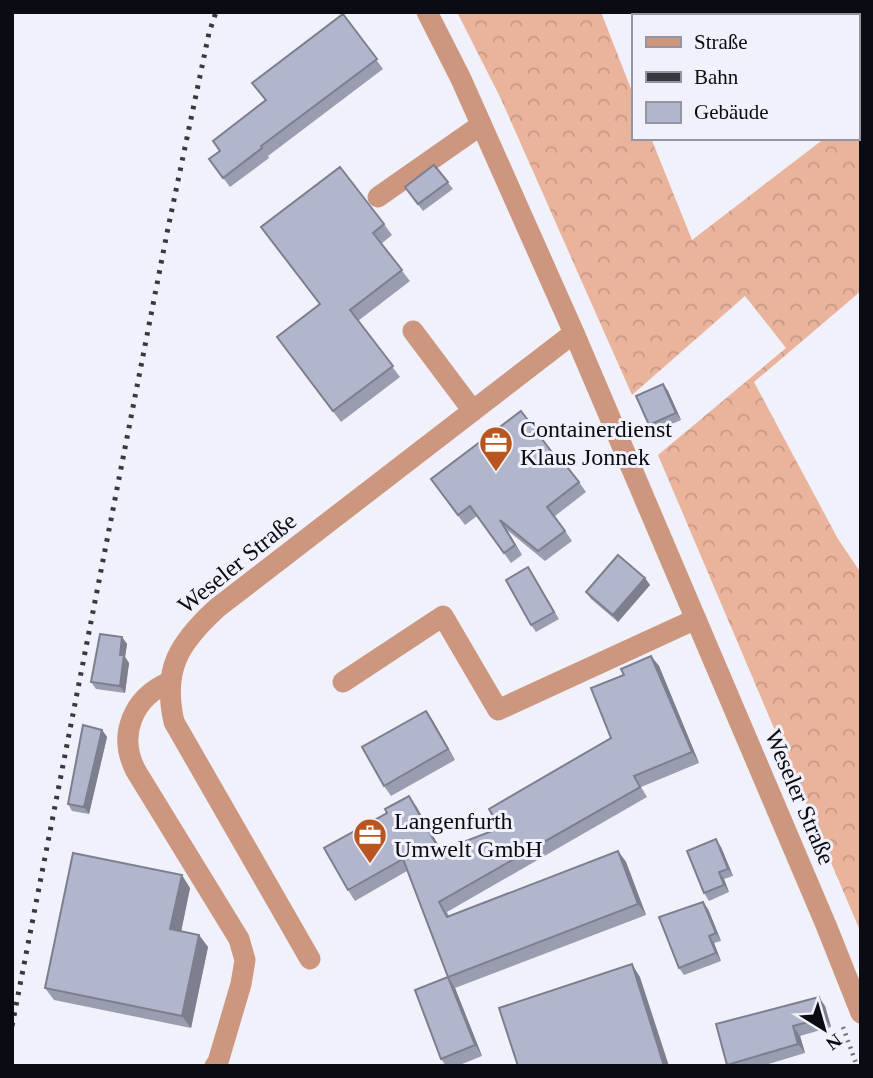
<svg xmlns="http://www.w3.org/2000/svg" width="873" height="1078" font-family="Georgia,serif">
<defs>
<pattern id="forest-crowns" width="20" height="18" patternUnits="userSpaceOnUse" patternTransform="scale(1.75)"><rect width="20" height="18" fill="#eab39c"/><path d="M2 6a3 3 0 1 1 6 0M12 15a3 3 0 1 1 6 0" fill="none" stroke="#c79986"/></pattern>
</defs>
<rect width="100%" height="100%" fill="#f0f1fb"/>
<!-- forest -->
<path fill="url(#forest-crowns)" d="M 457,12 L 601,12 L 633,94 L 633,138 L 651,138 L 692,240 L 825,138 L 857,138 L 857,113 L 861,111 L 861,291 L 754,382 L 838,539 L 861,573 L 861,933 L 658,455 L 786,348 L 745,296 L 632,395 L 501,99 Z"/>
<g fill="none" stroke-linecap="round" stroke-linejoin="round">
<!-- path -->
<path stroke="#74757d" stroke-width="4.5" stroke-dasharray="2 5" stroke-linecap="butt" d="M 843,1027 L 857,1066"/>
<!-- minor -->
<path stroke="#cc967f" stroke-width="21" d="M 427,12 L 461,79 L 574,333 L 826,925 L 861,1013
M 378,197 L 481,125
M 413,331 L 473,411
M 169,682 C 133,698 117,735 136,771 L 239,939 L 245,960 L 241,984 L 218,1062 L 215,1066
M 343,682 L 443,616 L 498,710 L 696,619
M 310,959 L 174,722 C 162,669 179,643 217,608 L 574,333"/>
<!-- rail -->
<path stroke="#383940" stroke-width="5" stroke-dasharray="3.5 7" stroke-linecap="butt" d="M 12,1026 L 167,233 L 209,33 L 216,12"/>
</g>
<!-- wall -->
<path fill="#999daf" d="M 343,14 L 383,69 L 268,156 L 269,158 L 230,187 L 209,159 L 220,152 L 213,141 L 265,101 Z
M 434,165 L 453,189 L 423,211 L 405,187 Z
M 384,224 L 392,235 L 381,244 L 410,281 L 358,321 L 400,377 L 341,422 L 285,348 L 320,305 L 261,227 Z
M 663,384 L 668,391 L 681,420 L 654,432 L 649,425 Z
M 554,455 L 579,482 L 586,492 L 555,516 L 572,541 L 545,561 L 507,530 L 522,555 L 511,563 L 477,516 L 465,525 L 438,489 Z
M 528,567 L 559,619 L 536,632 L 531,625 Z
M 645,578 L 650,585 L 618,622 L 591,599 L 586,592 Z
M 122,637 L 127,644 L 125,657 L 129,663 L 125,693 L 96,689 L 91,682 Z
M 651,656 L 659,666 L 699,763 L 641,787 L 647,797 L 447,912 L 449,916 L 618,851 L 626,862 L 646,915 L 455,988 L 482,1056 L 457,1066 L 446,1066 L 441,1059 L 448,977 L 407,871 L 355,901 L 348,890 L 416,806 L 441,850 L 500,828 L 611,738 L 624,675 Z
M 426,711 L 433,721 L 455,760 L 391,796 L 384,786 Z
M 102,730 L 107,737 L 89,814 L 72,811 L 68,804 Z
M 721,847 L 733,876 L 724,879 L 729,892 L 709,901 L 704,893 Z
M 190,888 L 181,931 L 199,935 L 208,947 L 191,1028 L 54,1000 L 45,988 Z
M 708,909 L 721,941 L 714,943 L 721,961 L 684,975 L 679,968 Z
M 825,1006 L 831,1027 L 800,1036 L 805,1053 L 762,1066 L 728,1066 L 727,1065 Z"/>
<!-- shaded-wall -->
<path fill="#7d7f8f" d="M 663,384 L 668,391 L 681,420 L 676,413 Z
M 500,520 L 507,530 L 522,555 L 515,545 Z
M 645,578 L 650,585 L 618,622 L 613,615 Z
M 122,637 L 127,644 L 125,657 L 129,663 L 125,693 L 120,686 L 120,655 Z
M 651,656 L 659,666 L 699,763 L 692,752 Z
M 426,711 L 433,721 L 455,760 L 448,749 Z
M 102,730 L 107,737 L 89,814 L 84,807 Z
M 409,796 L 416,806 L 448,862 L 440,851 Z
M 716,839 L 721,847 L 733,876 L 728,869 Z
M 618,851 L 626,862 L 646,915 L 638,904 Z
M 719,872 L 724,879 L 729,892 L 724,885 Z
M 182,875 L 190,888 L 179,942 L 170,929 Z
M 703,902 L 708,909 L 721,941 L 716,933 Z
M 199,935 L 208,947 L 191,1028 L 182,1016 Z
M 709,936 L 714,943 L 721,961 L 716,953 Z
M 632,964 L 640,977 L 669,1066 L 664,1066 Z
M 448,977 L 455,988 L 482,1056 L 475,1045 Z
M 819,997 L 825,1006 L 831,1027 L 824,1018 Z
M 793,1026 L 800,1036 L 805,1053 L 798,1044 Z"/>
<!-- building -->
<path fill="#b2b6cc" stroke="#7d7f8f" stroke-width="2" d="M 343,14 L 377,59 L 261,146 L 262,148 L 223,178 L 209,159 L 220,151 L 213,141 L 266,100 L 252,83 Z
M 434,165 L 448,182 L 418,204 L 405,187 Z
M 340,167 L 384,224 L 373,233 L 402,270 L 350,310 L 393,366 L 333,411 L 277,337 L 320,304 L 261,227 Z
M 663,384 L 676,413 L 649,425 L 636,396 Z
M 521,411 L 554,455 L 556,453 L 579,482 L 547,507 L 565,531 L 538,551 L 500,520 L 515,545 L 504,553 L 470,506 L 458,515 L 431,479 Z
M 618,555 L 645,578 L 613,615 L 586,592 Z
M 528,567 L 554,612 L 531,625 L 506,580 Z
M 100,634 L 122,637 L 120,655 L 124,655 L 120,686 L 91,682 Z
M 651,656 L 692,752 L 634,776 L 640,787 L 439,902 L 447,917 L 618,851 L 638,904 L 448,977 L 475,1045 L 441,1059 L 415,990 L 448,977 L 403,859 L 348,890 L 324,848 L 387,813 L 385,809 L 409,796 L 440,851 L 500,828 L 489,809 L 611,738 L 591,688 L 624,675 L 621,669 Z
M 426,711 L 448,749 L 384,786 L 362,747 Z
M 83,725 L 102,730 L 84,807 L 68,804 Z
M 716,839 L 728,869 L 719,872 L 724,885 L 704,893 L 687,851 Z
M 73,853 L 182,875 L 170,929 L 199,935 L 182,1016 L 45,988 Z
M 703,902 L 716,933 L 709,936 L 716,953 L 679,968 L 659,917 Z
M 632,964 L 664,1066 L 518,1066 L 499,1008 Z
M 819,997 L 824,1018 L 793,1026 L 798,1044 L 727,1065 L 716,1024 Z"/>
<!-- icons -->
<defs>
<g id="office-pin" transform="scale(1.75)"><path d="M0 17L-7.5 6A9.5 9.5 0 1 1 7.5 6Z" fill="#b95521" stroke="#f0f1fb"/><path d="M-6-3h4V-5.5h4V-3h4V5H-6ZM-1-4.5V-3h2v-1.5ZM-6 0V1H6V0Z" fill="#fff"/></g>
</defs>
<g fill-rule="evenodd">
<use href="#office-pin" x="496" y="443"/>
<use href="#office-pin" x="370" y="835"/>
</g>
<g text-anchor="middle" stroke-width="6" stroke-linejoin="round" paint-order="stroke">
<!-- poi labels -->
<g font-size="24" fill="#0b0c13" stroke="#f0f1fb" text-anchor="start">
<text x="520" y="437">Containerdienst<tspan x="520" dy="28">Klaus Jonnek</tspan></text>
<text x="394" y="829">Langenfurth<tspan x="394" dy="28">Umwelt GmbH</tspan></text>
</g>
<!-- street labels -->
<g font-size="24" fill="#0b0c13" stroke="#f0f1fb">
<text transform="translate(237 563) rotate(-39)" y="8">Weseler Straße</text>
<text transform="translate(800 797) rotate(67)" y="8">Weseler Straße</text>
</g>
</g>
<!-- border -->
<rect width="873" height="1078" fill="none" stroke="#0b0c13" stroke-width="28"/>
<!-- legend -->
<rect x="632" y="14" width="228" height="126" fill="#f0f1fb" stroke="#94959e" stroke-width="2"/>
<rect x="646" y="37" width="35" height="10" fill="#cc967f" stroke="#94959e" stroke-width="2"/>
<text x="694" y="49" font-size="21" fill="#0b0c13">Straße</text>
<rect x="646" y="72" width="35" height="10" fill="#383940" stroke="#94959e" stroke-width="2"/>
<text x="694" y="84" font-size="21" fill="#0b0c13">Bahn</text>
<rect x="646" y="102" width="35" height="21" fill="#b2b6cc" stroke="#94959e" stroke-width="2"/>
<text x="694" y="119" font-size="21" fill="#0b0c13">Gebäude</text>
<!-- north arrow -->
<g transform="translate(824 1029) rotate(143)" stroke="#f0f1fb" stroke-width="5" paint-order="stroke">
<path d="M0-5L12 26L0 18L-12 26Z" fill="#0b0c13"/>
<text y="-10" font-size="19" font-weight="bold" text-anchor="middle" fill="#0b0c13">N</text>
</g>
</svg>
